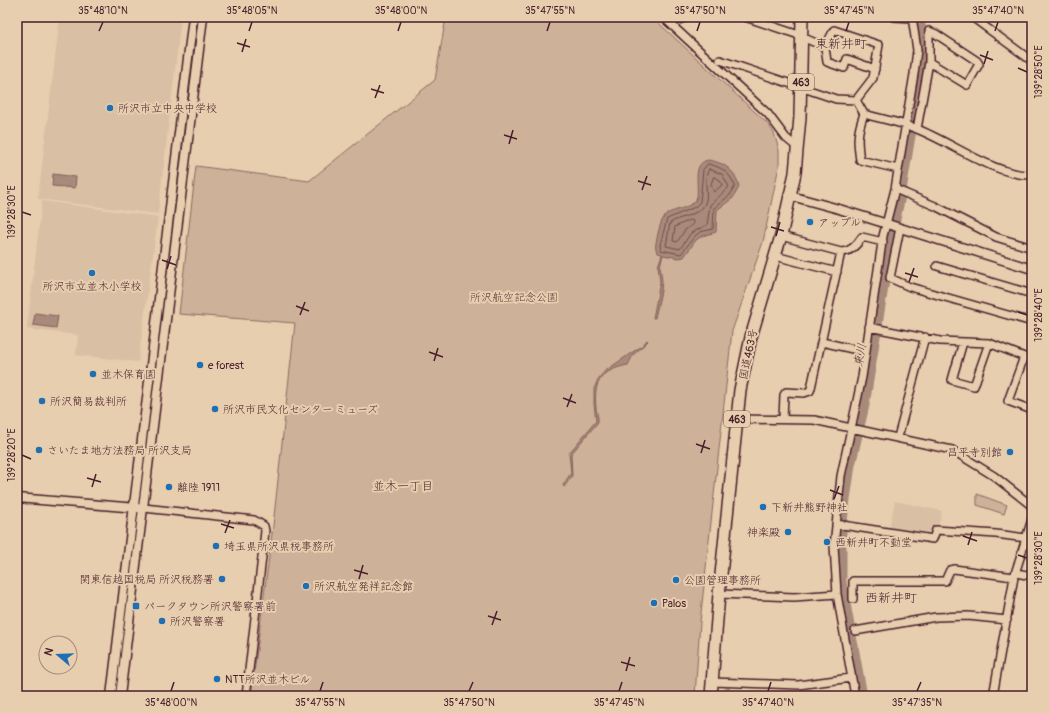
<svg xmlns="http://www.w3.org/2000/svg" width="1049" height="713" font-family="Pangolin,'Klee One',sans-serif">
<rect width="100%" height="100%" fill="#e6ceae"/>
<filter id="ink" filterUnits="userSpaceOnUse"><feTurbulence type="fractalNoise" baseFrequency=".025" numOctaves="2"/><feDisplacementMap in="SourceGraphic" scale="8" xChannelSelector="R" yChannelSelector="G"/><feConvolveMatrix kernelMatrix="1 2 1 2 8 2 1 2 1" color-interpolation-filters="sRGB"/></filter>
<g filter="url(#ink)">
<!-- built -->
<path fill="#d9bfa3" d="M 60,17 L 181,17 L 158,214 L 38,199 Z
M 42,201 L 158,217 L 138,362 L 76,355 L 78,335 L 27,329 Z
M 895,501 L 942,511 L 938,527 L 931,536 L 889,530 Z"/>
<!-- green -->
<path fill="#cdb299" stroke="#8c6862" d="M 446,17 L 652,17 L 768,124 L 774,133 L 779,150 L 779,166 L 763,242 L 732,331 L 700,622 L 695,696 L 251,696 L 273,526 L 295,323 L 179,314 L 196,166 L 309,181 L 435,80 Z
M 977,494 L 1007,505 L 1004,514 L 977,505 Z"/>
<!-- water -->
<path fill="#a88a7a" stroke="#825f5a" d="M 708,160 C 723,162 736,170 739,187 L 733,198 L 717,210 L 716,232 L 702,236 L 696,240 L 684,257 L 679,258 L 663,255 L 660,266 L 662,280 L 661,291 L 655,318 L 653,318 L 660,282 L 658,266 L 662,254 L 658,253 C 654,248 656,243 657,238 C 664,203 671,217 695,202 C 702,191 689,164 708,160 Z
M 53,174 L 76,177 L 75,188 L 52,186 Z
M 35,313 L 58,316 L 56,328 L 33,325 Z
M 647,340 L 648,341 L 633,355 L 628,365 C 603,370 593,380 596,407 C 596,412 599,417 598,422 L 571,454 L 572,476 L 564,487 L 563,485 L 571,473 L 569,453 L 596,421 L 594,404 L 594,389 L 598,379 L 605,371 L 643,345 Z"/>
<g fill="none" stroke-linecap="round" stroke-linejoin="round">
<!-- shore -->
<path stroke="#704a4b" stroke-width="1" d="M 708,164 C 722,167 729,172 735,186 L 730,195 L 714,208 L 713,229 L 700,232 L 694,237 L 681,254 L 661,250 L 660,245 L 667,219 L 695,207 L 700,202 L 703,170 Z
M 709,169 L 722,174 L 729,187 L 710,205 L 707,225 L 691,233 L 680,249 L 666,246 L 670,223 C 679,217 694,216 702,208 C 712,198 701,181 709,169 Z
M 714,177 L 720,180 L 722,185 L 714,192 L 711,185 Z
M 691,220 L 693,221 L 693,224 L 685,230 L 677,242 L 673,241 L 675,227 Z"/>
<!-- river -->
<path stroke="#a88a7a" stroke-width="11" d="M 862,696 L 841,582 L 841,527 L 850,465 L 864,405 L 891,237 L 900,196 L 921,69 L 923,37 L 918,17"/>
<!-- minor casing -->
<g stroke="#4a1f2b" stroke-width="10">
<path id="minor" d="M 663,17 L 768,114 L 786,138 L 798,148
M 745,17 L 802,36
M 894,17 L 912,18
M 972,17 L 1032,61
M 670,23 L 687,17
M 802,37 L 825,47 L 834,30 L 879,45 L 873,78 L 856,100
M 825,47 L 827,62 L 844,68 L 847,59 L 875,69
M 720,60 L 836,99 L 856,100 L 864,114 C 881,119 900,122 917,129 C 951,142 995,176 1032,175
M 864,114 C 857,133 857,141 860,160 L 898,169
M 917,129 L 929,62 L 929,31 L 936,34 L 977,61 L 979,64 L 967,85 L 929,62
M 895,189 L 935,206 L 996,237 L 1032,248
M 900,228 L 890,278 L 910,287 L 1032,322
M 781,236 L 841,252 C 851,252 857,245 862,237 L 883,242
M 775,256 L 837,272
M 937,266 L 1032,294
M 869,327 L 940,341 L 989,343 L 1032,360
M 822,342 L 866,352
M 963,342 L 952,380 L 974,386 L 989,343
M 1024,357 L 1008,401 L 1032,410
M 737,419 L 814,420 L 952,450 L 994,476 L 1032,506
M 783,419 L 784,395 L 786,392 L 804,393 L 810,391 L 811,388 L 841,252
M 898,437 L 925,337
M 144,508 L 254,520 L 264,526 L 265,531 L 246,696
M 836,524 L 933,539 L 936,530 L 996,534 L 1026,538
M 1016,573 L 1032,576
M 719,594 L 794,597 L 837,594
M 853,599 L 853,581 L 945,581 L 950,570 L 954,569 L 1014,577
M 855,631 L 936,617 L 968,616 L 1007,620
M 712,682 L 798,685 L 851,678
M 855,696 L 837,594 L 834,546 L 841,476 L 862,377 L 883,236 L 895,189 L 914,74 L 917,50 L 912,17
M 993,696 L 1014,577 L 1032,519"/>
</g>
<!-- tertiary casing -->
<g stroke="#4a1f2b" stroke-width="11">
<path id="tertiary" d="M 791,196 L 839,209 L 1032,269
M 17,498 L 137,508
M 111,696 L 193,17
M 120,696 L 203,17"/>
</g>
<!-- trunk casing -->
<g stroke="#4a1f2b" stroke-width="14">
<path id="trunk" d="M 711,696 L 719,594 L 740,390 L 751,337 L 781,236 L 795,173 L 800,117 L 802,17"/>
</g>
<!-- minor -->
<use href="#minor" stroke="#e6ceae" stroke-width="7"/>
<!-- tertiary -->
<use href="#tertiary" stroke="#e6ceae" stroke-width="8"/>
<!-- trunk -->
<use href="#trunk" stroke="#e6ceae" stroke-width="11"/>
</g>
</g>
<!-- ticks -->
<path fill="none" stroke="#4a1f2b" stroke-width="1.5" d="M 99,31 L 103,22M 249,31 L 252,22M 398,31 L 401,22M 547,31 L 550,22M 697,31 L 700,22M 846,31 L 849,22M 995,31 L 998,22M 237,43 L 250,47M 242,52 L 246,39M 980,55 L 993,60M 984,64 L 988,51M 1018,68 L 1027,72M 371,89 L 384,93M 375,98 L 380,85M 504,135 L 517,139M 509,144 L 513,130M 638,181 L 651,185M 642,190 L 647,176M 22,212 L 31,215M 771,227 L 784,231M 776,236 L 780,222M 162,260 L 176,265M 167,269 L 171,256M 905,273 L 918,277M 909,282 L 914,268M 296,306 L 309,311M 1018,312 L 1027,315M 300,315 L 305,302M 429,352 L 443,357M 434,361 L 438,348M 563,398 L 576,403M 567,407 L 572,394M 696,444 L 710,449M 701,453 L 705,440M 22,455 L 31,459M 87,478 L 101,482M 92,487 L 96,474M 830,490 L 843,495M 834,499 L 839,486M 221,524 L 234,528M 225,533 L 230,520M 963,536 L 977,541M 968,545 L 972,532M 1018,555 L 1027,558M 354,570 L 368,574M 359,579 L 363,565M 488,616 L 501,620M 492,625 L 497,611M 621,662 L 635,666M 626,671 L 630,657M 171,691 L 174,682M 320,691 L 323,682M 469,691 L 473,682M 619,691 L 622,682M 768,691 L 771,682M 917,691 L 921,682"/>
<!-- markers -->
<g fill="#1f6fb2" stroke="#e6ceae" stroke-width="1.5">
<circle cx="110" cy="108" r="4"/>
<circle cx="810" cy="222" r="4"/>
<circle cx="92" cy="273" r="4"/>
<circle cx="200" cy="365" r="4"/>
<circle cx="93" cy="374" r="4"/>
<circle cx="42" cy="401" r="4"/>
<circle cx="215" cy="409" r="4"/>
<circle cx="39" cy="450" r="4"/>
<circle cx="1010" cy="452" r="4"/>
<circle cx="169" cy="487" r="4"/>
<circle cx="763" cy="507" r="4"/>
<circle cx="788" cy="532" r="4"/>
<circle cx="827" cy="542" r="4"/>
<circle cx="216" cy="546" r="4"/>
<circle cx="222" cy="579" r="4"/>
<circle cx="676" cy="580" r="4"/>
<circle cx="306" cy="586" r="4"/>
<circle cx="654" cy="603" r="4"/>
<rect x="132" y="602" width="8" height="8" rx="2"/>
<circle cx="162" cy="621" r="4"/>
<circle cx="217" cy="679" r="4"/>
</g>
<g text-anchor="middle" stroke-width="4" stroke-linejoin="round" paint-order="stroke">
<!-- shield labels -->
<g fill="#e6ceae" stroke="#795452" stroke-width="1">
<rect x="788" y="74" width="26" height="16" rx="3"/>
<rect x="724" y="411" width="26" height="16" rx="3"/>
</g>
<g font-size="10" font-weight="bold" fill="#4a1f2b">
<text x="801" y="86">463</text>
<text x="737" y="423">463</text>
</g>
<!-- poi labels -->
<g font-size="11" fill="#4a1f2b" stroke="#e6ceae" text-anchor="start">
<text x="118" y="112">所沢市立中央中学校</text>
<text x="818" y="226">アップル</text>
<text x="92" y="290" text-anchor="middle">所沢市立並木小学校</text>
<text x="208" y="369">e forest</text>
<text x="101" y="378">並木保育園</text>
<text x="50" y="405">所沢簡易裁判所</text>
<text x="223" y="413">所沢市民文化センター ミューズ</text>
<text x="47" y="454">さいたま地方法務局 所沢支局</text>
<text x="1002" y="456" text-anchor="end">昌平寺別館</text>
<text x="177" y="491">離陸 1911</text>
<text x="771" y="511">下新井熊野神社</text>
<text x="780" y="536" text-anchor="end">神楽殿</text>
<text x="835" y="546">西新井町不動堂</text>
<text x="224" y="550">埼玉県所沢県税事務所</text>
<text x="214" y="583" text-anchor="end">関東信越国税局 所沢税務署</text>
<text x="684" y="584">公園管理事務所</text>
<text x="314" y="590">所沢航空発祥記念館</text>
<text x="662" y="607">Palos</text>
<text x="144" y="610">パークタウン所沢警察署前</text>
<text x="170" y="625">所沢警察署</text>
<text x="225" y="683">NTT所沢並木ビル</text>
</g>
<!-- park labels -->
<g font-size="11" fill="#5e353c" stroke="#e6ceae">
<text x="514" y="301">所沢航空記念公園</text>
</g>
<!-- street labels -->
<g font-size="11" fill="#4a1f2b" stroke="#e6ceae">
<text transform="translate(748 354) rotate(-78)" y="4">国道463号</text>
</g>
<!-- water labels -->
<g font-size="12" font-style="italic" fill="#5d343b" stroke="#e6ceae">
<text transform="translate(860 355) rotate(-80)" y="4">東川</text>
</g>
<!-- neighbourhood labels -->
<g font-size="12" fill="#4a1f2b" stroke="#e6ceae">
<text x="403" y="490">並木一丁目</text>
</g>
<!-- quarter labels -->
<g font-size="13" fill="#4a1f2b" stroke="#e6ceae">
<text x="841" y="48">東新井町</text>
<text x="891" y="602">西新井町</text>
</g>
</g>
<!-- margin -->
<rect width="1049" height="713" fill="none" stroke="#e6ceae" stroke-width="44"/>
<!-- north arrow -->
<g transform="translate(58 655) rotate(289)"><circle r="19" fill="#e6ceae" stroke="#a8887a"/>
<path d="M0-3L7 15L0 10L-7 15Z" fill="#1f6fb2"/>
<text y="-6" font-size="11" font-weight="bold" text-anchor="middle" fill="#4a1f2b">N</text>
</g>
<rect x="22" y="22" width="1005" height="669" fill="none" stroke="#4a1f2b" stroke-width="1.5"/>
<g font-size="10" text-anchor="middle" fill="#4a1f2b">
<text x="103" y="14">35°48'10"N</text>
<text x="252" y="14">35°48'05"N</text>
<text x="401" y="14">35°48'00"N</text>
<text x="550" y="14">35°47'55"N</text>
<text x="700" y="14">35°47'50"N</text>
<text x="849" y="14">35°47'45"N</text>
<text x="998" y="14">35°47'40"N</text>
<text transform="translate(1038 72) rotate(-90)" y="4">139°28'50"E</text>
<text transform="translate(11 212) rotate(-90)" y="4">139°28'30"E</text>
<text transform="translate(1038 315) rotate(-90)" y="4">139°28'40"E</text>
<text transform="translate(11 455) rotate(-90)" y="4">139°28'20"E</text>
<text transform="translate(1038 558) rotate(-90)" y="4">139°28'30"E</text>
<text x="171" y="706">35°48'00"N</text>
<text x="320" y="706">35°47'55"N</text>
<text x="469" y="706">35°47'50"N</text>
<text x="619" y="706">35°47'45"N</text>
<text x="768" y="706">35°47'40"N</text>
<text x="917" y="706">35°47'35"N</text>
</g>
</svg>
